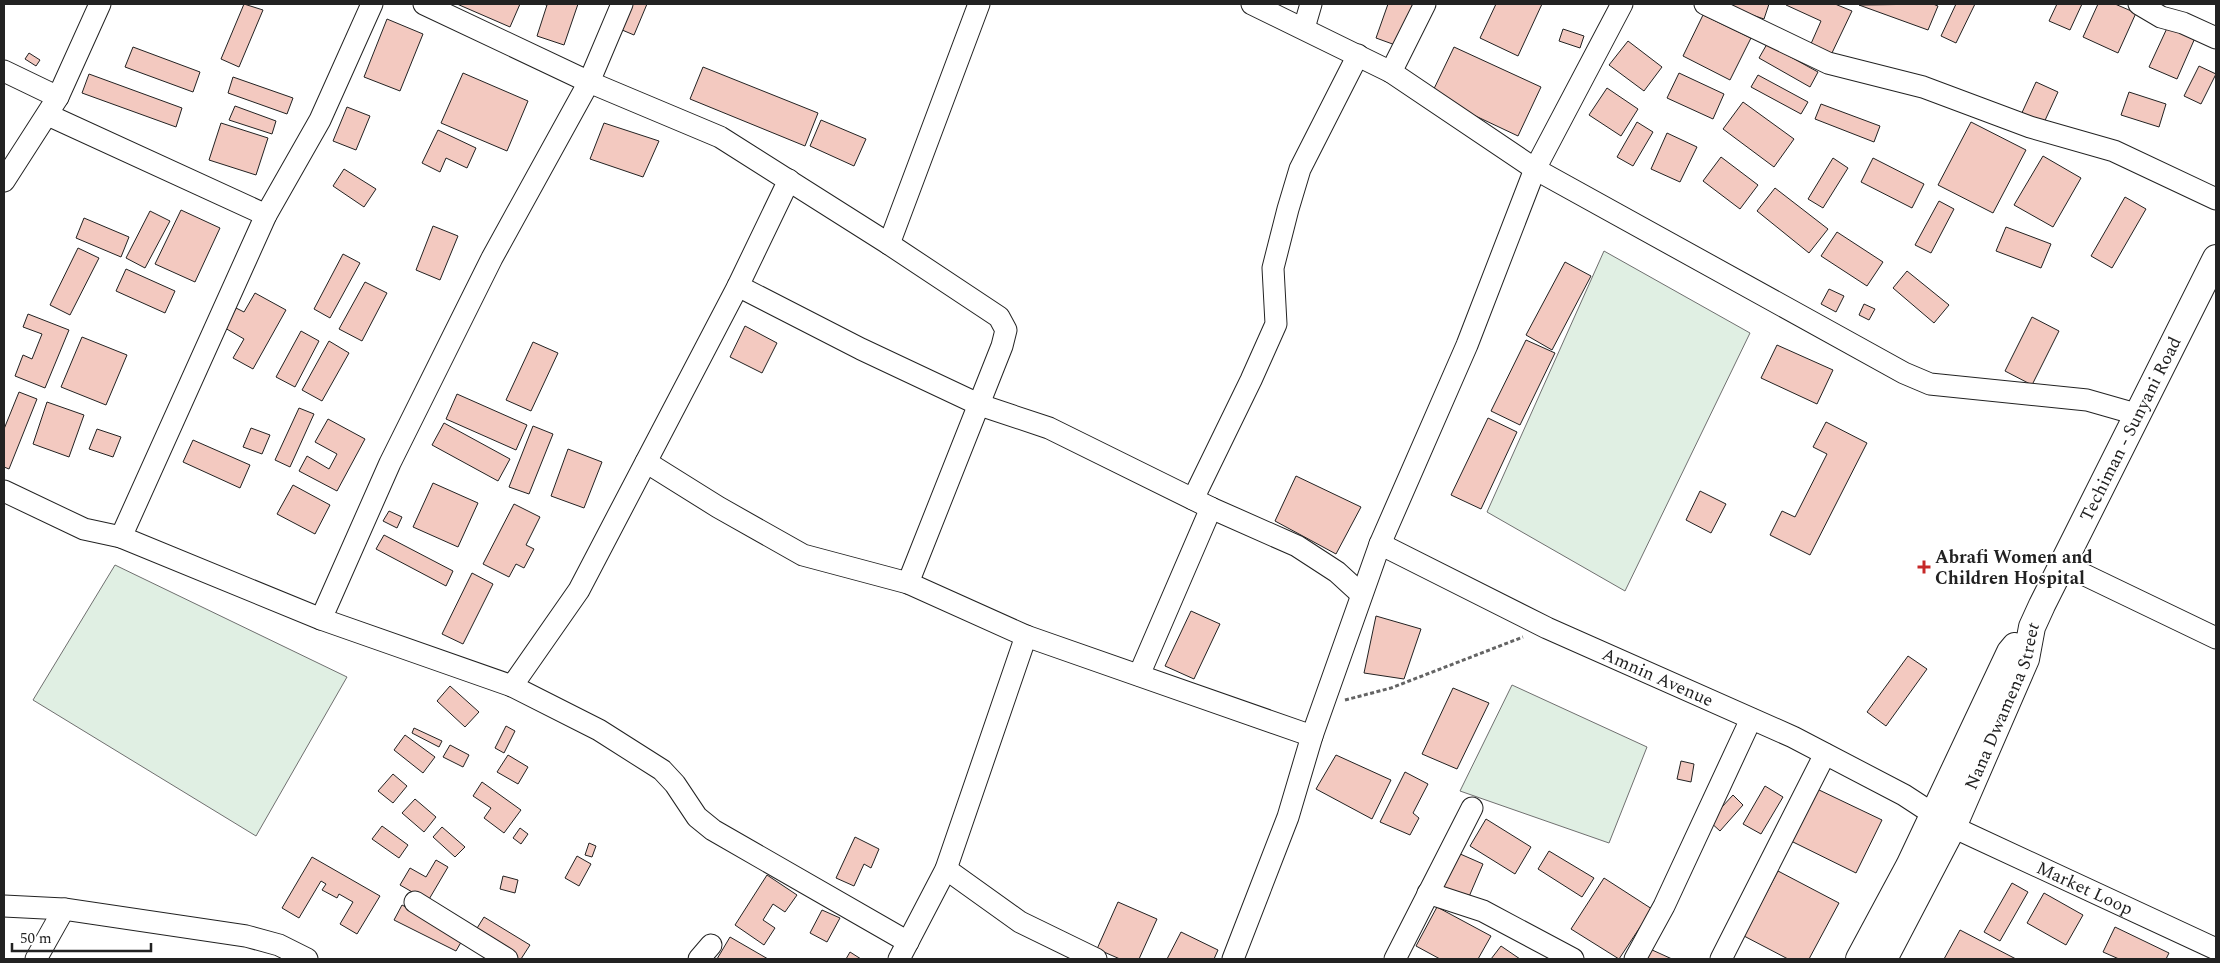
<svg xmlns="http://www.w3.org/2000/svg" width="2220" height="963" font-family="Spectral,serif">
<rect width="100%" height="100%" fill="#fff"/>
<!-- green -->
<path fill="#e0efe3" stroke="#6f6f6f" d="M 1604,251 L 1750,333 L 1625,591 L 1487,512 Z
M 115,565 L 347,677 L 256,836 L 33,700 Z
M 1512,685 L 1647,747 L 1609,843 L 1460,791 Z"/>
<!-- building -->
<path fill="#f3c9c0" stroke="#222" d="M 244,4 L 263,10 L 239,67 L 221,59 Z
M 457,4 L 520,4 L 510,27 Z
M 542,4 L 578,4 L 564,45 L 537,36 L 547,5 Z
M 625,4 L 647,4 L 634,35 L 615,27 Z
M 1388,4 L 1414,4 L 1398,46 L 1376,38 Z
M 1496,4 L 1542,4 L 1518,56 L 1480,38 Z
M 1720,4 L 1769,4 L 1764,19 Z
M 1787,4 L 1835,4 L 1852,11 L 1831,55 L 1810,46 L 1821,21 L 1786,5 Z
M 1933,4 L 1938,6 L 1928,30 L 1859,5 Z
M 1956,4 L 1975,4 L 1956,43 L 1941,36 Z
M 2057,4 L 2082,4 L 2070,30 L 2049,21 Z
M 2098,4 L 2115,4 L 2136,13 L 2118,53 L 2083,37 Z
M 1703,15 L 1751,38 L 1730,80 L 1683,56 Z
M 387,19 L 423,34 L 400,91 L 364,77 Z
M 2168,26 L 2195,38 L 2177,79 L 2149,67 Z
M 1563,29 L 1584,36 L 1580,48 L 1559,41 Z
M 1628,41 L 1662,67 L 1644,91 L 1609,65 Z
M 1767,44 L 1818,72 L 1810,87 L 1759,58 Z
M 133,47 L 200,72 L 193,92 L 125,67 Z
M 1454,47 L 1541,87 L 1518,136 L 1431,95 Z
M 29,53 L 40,60 L 36,66 L 25,59 Z
M 2199,66 L 2216,74 L 2201,104 L 2184,96 Z
M 703,67 L 818,113 L 805,146 L 690,99 Z
M 463,73 L 528,101 L 507,151 L 441,123 Z
M 1679,73 L 1724,94 L 1713,119 L 1667,98 Z
M 89,74 L 182,108 L 176,127 L 82,93 Z
M 1758,75 L 1808,102 L 1801,114 L 1751,87 Z
M 233,77 L 293,98 L 287,114 L 228,93 Z
M 2036,82 L 2058,92 L 2042,127 L 2020,117 Z
M 1607,88 L 1638,109 L 1621,136 L 1589,115 Z
M 2129,92 L 2166,104 L 2159,127 L 2121,115 Z
M 1743,102 L 1794,139 L 1774,167 L 1723,129 Z
M 1821,104 L 1880,126 L 1874,142 L 1815,119 Z
M 235,106 L 276,121 L 272,134 L 229,120 Z
M 347,107 L 370,116 L 356,150 L 333,141 Z
M 821,120 L 866,139 L 854,166 L 810,146 Z
M 1637,122 L 1653,132 L 1633,166 L 1617,157 Z
M 1971,122 L 2026,150 L 1993,213 L 1938,185 Z
M 221,123 L 268,138 L 256,175 L 209,160 Z
M 604,123 L 659,141 L 643,177 L 590,159 Z
M 438,130 L 476,148 L 467,168 L 446,158 L 440,172 L 422,163 Z
M 1667,133 L 1697,147 L 1680,182 L 1651,169 Z
M 2043,156 L 2081,178 L 2053,227 L 2014,205 Z
M 1721,157 L 1758,185 L 1740,209 L 1703,181 Z
M 1833,158 L 1848,168 L 1823,208 L 1808,199 Z
M 1873,158 L 1924,184 L 1912,208 L 1861,182 Z
M 344,169 L 376,189 L 364,207 L 333,186 Z
M 1775,188 L 1828,229 L 1809,253 L 1757,211 Z
M 2125,197 L 2146,209 L 2112,268 L 2091,256 Z
M 1939,201 L 1954,209 L 1931,253 L 1915,245 Z
M 181,210 L 220,228 L 195,282 L 155,264 Z
M 150,211 L 170,221 L 145,268 L 126,258 Z
M 84,218 L 129,237 L 121,257 L 76,238 Z
M 433,226 L 458,236 L 440,280 L 416,270 Z
M 2006,227 L 2051,244 L 2041,268 L 1996,251 Z
M 1837,232 L 1883,262 L 1867,286 L 1821,256 Z
M 78,248 L 99,258 L 70,315 L 50,305 Z
M 343,254 L 360,263 L 330,318 L 314,309 Z
M 1565,262 L 1591,276 L 1552,350 L 1526,335 Z
M 126,269 L 175,291 L 165,313 L 116,291 Z
M 1907,271 L 1949,305 L 1934,323 L 1893,288 Z
M 365,282 L 387,293 L 362,341 L 339,329 Z
M 1829,289 L 1844,296 L 1836,312 L 1821,304 Z
M 255,293 L 286,310 L 253,369 L 233,358 L 244,339 L 225,328 L 236,308 L 244,312 Z
M 1864,304 L 1875,309 L 1869,320 L 1859,315 Z
M 28,314 L 69,330 L 45,388 L 15,376 L 23,355 L 32,359 L 42,334 L 23,327 Z
M 2032,317 L 2059,331 L 2032,385 L 2005,371 Z
M 745,326 L 777,343 L 762,373 L 730,357 Z
M 301,331 L 319,341 L 295,387 L 276,377 Z
M 82,337 L 127,355 L 106,405 L 61,387 Z
M 1526,340 L 1555,353 L 1520,425 L 1491,411 Z
M 329,341 L 349,353 L 322,401 L 302,390 Z
M 533,342 L 558,353 L 531,411 L 506,400 Z
M 1777,345 L 1833,370 L 1817,404 L 1761,378 Z
M 19,392 L 37,399 L 9,469 L 4,467 L 4,429 Z
M 457,394 L 527,425 L 516,450 L 446,419 Z
M 47,402 L 84,415 L 69,457 L 33,444 Z
M 299,408 L 314,414 L 290,467 L 275,460 Z
M 1488,418 L 1517,432 L 1481,509 L 1451,495 Z
M 328,419 L 365,439 L 337,491 L 299,471 L 307,456 L 329,469 L 337,454 L 315,442 Z
M 1826,422 L 1867,443 L 1810,555 L 1770,535 L 1782,511 L 1795,517 L 1827,454 L 1813,447 Z
M 444,423 L 510,459 L 498,481 L 432,445 Z
M 533,426 L 553,434 L 529,494 L 509,487 Z
M 251,428 L 270,435 L 262,454 L 243,447 Z
M 97,429 L 121,437 L 113,457 L 89,449 Z
M 193,440 L 250,465 L 240,488 L 183,462 Z
M 568,449 L 602,462 L 584,508 L 551,496 Z
M 1296,476 L 1361,507 L 1336,554 L 1275,521 Z
M 433,483 L 478,503 L 458,547 L 413,527 Z
M 293,485 L 330,505 L 315,534 L 277,514 Z
M 1700,491 L 1726,504 L 1711,533 L 1686,520 Z
M 514,504 L 540,517 L 526,545 L 534,549 L 524,568 L 516,564 L 509,577 L 483,564 Z
M 389,511 L 402,517 L 397,528 L 383,521 Z
M 384,535 L 453,571 L 446,586 L 376,549 Z
M 472,573 L 493,584 L 463,644 L 442,634 Z
M 1191,611 L 1220,624 L 1194,679 L 1165,666 Z
M 1376,616 L 1421,629 L 1404,679 L 1364,673 Z
M 1908,656 L 1927,669 L 1886,726 L 1867,712 Z
M 450,686 L 479,712 L 465,727 L 437,701 Z
M 1453,688 L 1489,703 L 1457,769 L 1422,754 Z
M 506,726 L 515,731 L 504,753 L 495,748 Z
M 414,728 L 442,741 L 439,747 L 412,733 Z
M 405,735 L 435,757 L 423,773 L 394,750 Z
M 450,745 L 469,755 L 463,767 L 443,757 Z
M 508,755 L 528,767 L 518,784 L 497,772 Z
M 1336,755 L 1391,780 L 1372,819 L 1316,789 Z
M 1681,761 L 1694,764 L 1691,782 L 1677,779 Z
M 1405,772 L 1428,784 L 1413,813 L 1419,818 L 1410,835 L 1380,822 Z
M 393,774 L 407,786 L 393,803 L 378,791 Z
M 482,782 L 521,810 L 504,833 L 484,818 L 491,808 L 473,796 Z
M 1765,786 L 1783,797 L 1761,834 L 1743,824 Z
M 1817,789 L 1882,820 L 1856,873 L 1791,841 Z
M 1733,795 L 1743,805 L 1720,831 L 1709,821 Z
M 415,799 L 436,817 L 424,832 L 402,813 Z
M 1486,819 L 1531,847 L 1515,874 L 1470,846 Z
M 382,826 L 408,845 L 399,858 L 372,839 Z
M 442,827 L 465,847 L 455,857 L 433,837 Z
M 520,828 L 528,834 L 521,844 L 513,838 Z
M 855,837 L 879,849 L 871,868 L 864,864 L 854,886 L 836,878 Z
M 589,843 L 596,846 L 592,857 L 585,855 Z
M 1549,851 L 1594,878 L 1582,897 L 1538,869 Z
M 1458,853 L 1483,864 L 1468,899 L 1442,888 Z
M 577,856 L 591,864 L 579,886 L 565,878 Z
M 312,857 L 380,896 L 357,934 L 340,924 L 353,902 L 339,894 L 337,898 L 322,890 L 326,884 L 321,881 L 299,918 L 282,908 Z
M 436,860 L 448,867 L 428,901 L 400,885 L 410,868 L 426,877 Z
M 1778,871 L 1839,903 L 1809,959 L 1788,959 L 1744,936 Z
M 767,875 L 797,895 L 785,912 L 773,904 L 763,920 L 775,928 L 764,945 L 735,925 Z
M 503,876 L 518,880 L 515,893 L 500,889 Z
M 1604,878 L 1652,909 L 1619,959 L 1571,929 Z
M 2012,883 L 2028,892 L 2000,941 L 1984,932 Z
M 2044,893 L 2083,915 L 2066,945 L 2027,923 Z
M 1118,902 L 1157,919 L 1139,959 L 1120,959 L 1097,949 Z
M 402,905 L 464,937 L 456,951 L 394,920 Z
M 1437,907 L 1491,936 L 1478,959 L 1440,959 L 1416,946 Z
M 822,910 L 840,918 L 827,942 L 810,933 Z
M 484,917 L 530,945 L 521,959 L 516,959 L 474,933 Z
M 2115,927 L 2169,953 L 2166,959 L 2119,959 L 2103,952 Z
M 1960,930 L 2016,959 L 1944,959 Z
M 1181,932 L 1218,950 L 1214,959 L 1167,959 Z
M 730,937 L 768,959 L 717,959 Z
M 1501,946 L 1520,959 L 1491,959 Z
M 1650,949 L 1672,959 L 1645,959 Z
M 850,952 L 861,959 L 846,959 Z"/>
<g fill="none" stroke-linecap="round" stroke-linejoin="round">
<!-- minor casing -->
<g stroke="#222" stroke-width="23">
<g id="minor">
<path d="M 424,4 L 589,82 L 720,137 L 889,244 L 999,317 L 1006,330 L 1002,346 L 908,583"/>
<path d="M 622,4 L 589,82 L 492,258 L 390,463 L 321,619 L 512,686 L 599,730 L 662,770 L 675,784 L 697,817 L 713,830 L 908,942"/>
<path d="M 1252,4 L 1391,72 L 1535,169 L 1904,373 L 1930,384 L 2087,400 L 2136,414"/>
<path d="M 1705,4 L 1828,63 L 1923,87 L 2030,127 L 2114,151 L 2216,199"/>
<path d="M 2139,4 L 2161,17 L 2183,23 L 2216,38"/>
<path d="M 1304,28 L 1311,4"/>
<path d="M 4,71 L 58,97"/>
<path d="M 1391,72 L 1425,4"/>
<path d="M 48,115 L 266,215"/>
<path d="M 4,181 L 58,97 L 100,4"/>
<path d="M 889,244 L 979,4"/>
<path d="M 738,286 L 861,349 L 980,405 L 1049,428 L 1211,508 L 1297,546 L 1337,572 L 1361,594"/>
<path d="M 646,462 L 718,507 L 803,555 L 908,583 L 1026,636 L 1312,736"/>
<path d="M 4,491 L 84,529 L 121,537"/>
<path d="M 1193,499 L 1251,380 L 1276,324 L 1273,268 L 1288,209 L 1300,169 L 1358,55"/>
<path id="s1" d="M 1380,544 L 1547,628 L 1793,737 L 1904,795 L 1953,827 L 2216,949"/>
<path d="M 2062,564 L 2216,638"/>
<path d="M 321,619 L 121,537 L 266,215 L 320,120 L 372,4"/>
<path d="M 1139,675 L 1211,508"/>
<path d="M 512,686 L 579,590 L 738,286 L 789,180"/>
<path d="M 946,869 L 1020,922 L 1096,959"/>
<path d="M 1428,893 L 1483,911 L 1573,959"/>
<path d="M 415,902 L 507,959"/>
<path d="M 4,906 L 64,909 L 246,936 L 279,945 L 307,959"/>
<path d="M 36,959 L 64,909"/>
<path d="M 699,959 L 711,945"/>
<path d="M 899,959 L 946,869 L 1026,636"/>
<path d="M 1233,959 L 1288,817 L 1312,736 L 1380,544 L 1467,345 L 1535,169 L 1622,4"/>
<path d="M 1395,959 L 1472,808"/>
<path d="M 1635,959 L 1664,906 L 1751,719"/>
<path d="M 1721,959 L 1825,754"/>
</g>
</g>
<!-- major casing -->
<g stroke="#222" stroke-width="28">
<g id="major">
<path d="M 1859,959 L 1909,866 L 2010,652 L 2015,646"/>
<path id="s2" d="M 1884,959 L 1953,827 L 2026,659 L 2032,627 L 2042,605 L 2216,258"/>
</g>
</g>
<!-- path -->
<path stroke="#646464" stroke-width="3" stroke-dasharray="4 2.5" stroke-linecap="butt" d="M 1345,700 L 1391,688 L 1523,637"/>
<!-- minor -->
<use href="#minor" stroke="#fff" stroke-width="21"/>
<!-- major -->
<use href="#major" stroke="#fff" stroke-width="26"/>
</g>
<!-- markers -->
<path fill="#c62828" stroke="#fff" stroke-width="2" d="M1921.5 559.5h5v5h5v5h-5v5h-5v-5h-5v-5h5z"/>
<g text-anchor="middle" stroke-width="4" stroke-linejoin="round" paint-order="stroke">
<!-- street labels -->
<g font-size="18" fill="#222" stroke="#fff">
<text dy="6" stroke="none"><textPath href="#s2" startOffset="586">Techiman - Sunyani Road</textPath></text>
<text dy="6" stroke="none"><textPath href="#s1" startOffset="308">Amnin Avenue</textPath></text>
<text dy="6" stroke="none"><textPath href="#s2" startOffset="280">Nana Dwamena Street</textPath></text>
<text dy="6" stroke="none"><textPath href="#s1" startOffset="785">Market Loop</textPath></text>
</g>
<!-- poi labels -->
<g font-size="18" font-weight="bold" fill="#222" stroke="#fff" text-anchor="start">
<text x="1935" y="563">Abrafi Women and<tspan x="1935" dy="21">Children Hospital</tspan></text>
</g>
</g>
<!-- border -->
<rect width="2220" height="963" fill="none" stroke="#222222" stroke-width="10"/>
<!-- scale -->
<path d="M12 943v8h139v-8" fill="none" stroke="#222222" stroke-width="2.5"/>
<text x="20" y="943" font-size="15" fill="#222222" stroke="#ffffff" stroke-width="4" paint-order="stroke">50 m</text>
</svg>
